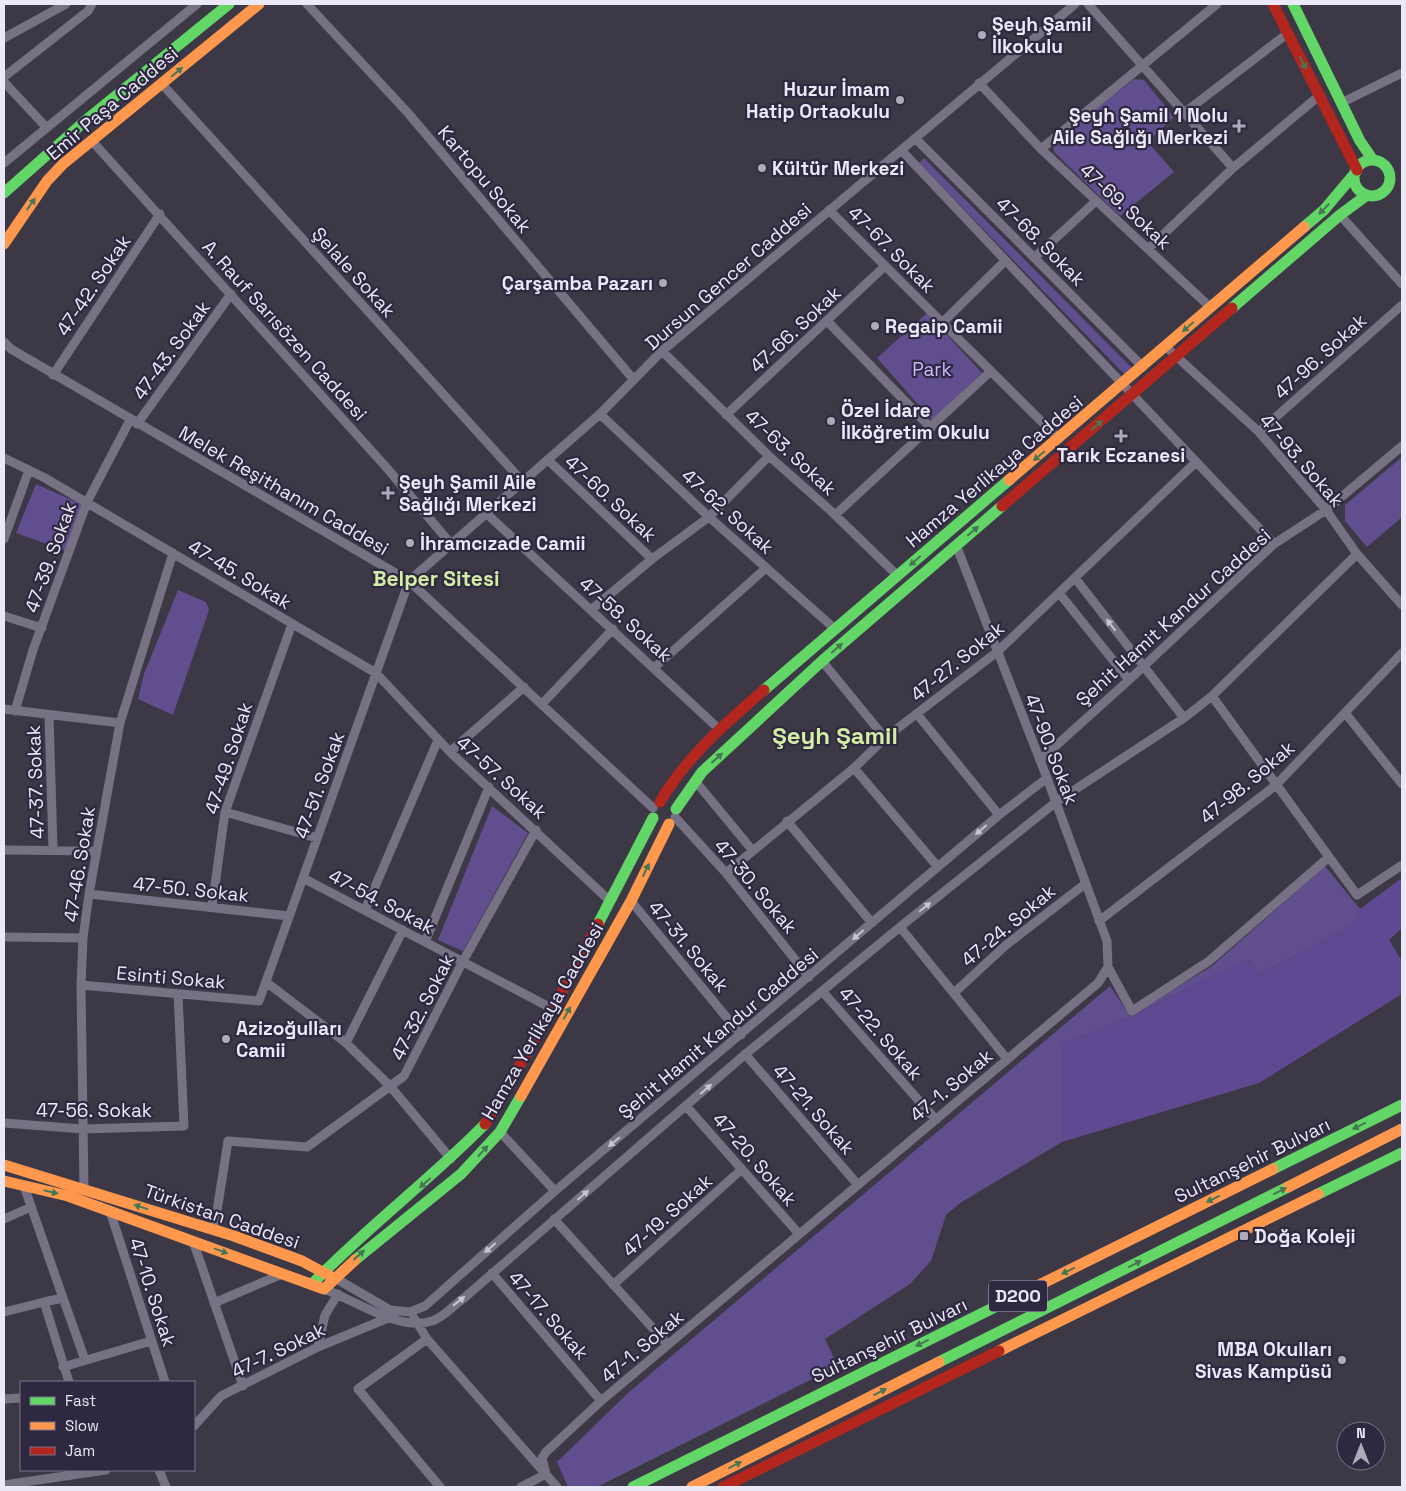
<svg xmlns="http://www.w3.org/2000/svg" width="1406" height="1491" font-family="'Space Grotesk',sans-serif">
<rect width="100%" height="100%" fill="#3c3845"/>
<!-- green -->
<path fill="#614e8f" d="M 1134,79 L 1144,80 L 1174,117 L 1148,142 L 1174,172 L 1120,216 L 1054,152 L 1053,144 Z
M 924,158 L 1132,368 L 1125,375 L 919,163 Z
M 927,313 L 982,373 L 932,420 L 877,358 Z
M 1402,457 L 1402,517 L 1367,547 L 1345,521 L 1345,505 Z
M 36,484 L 83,505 L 66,551 L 16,533 Z
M 178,590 L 206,602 L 209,610 L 173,715 L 138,699 L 144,674 Z
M 492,806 L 528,833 L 463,951 L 438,940 Z
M 1325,866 L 1360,909 L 1353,925 L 1259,974 L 1250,960 L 1237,964 L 1130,1017 L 1062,1044 L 1062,1142 L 960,1203 L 946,1215 L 931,1261 L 910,1284 L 825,1339 L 838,1366 L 597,1487 L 568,1487 L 557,1462 L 629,1392 L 1110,986 L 1130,1016 L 1212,966 Z"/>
<!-- forest -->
<path fill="#5f4993" d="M 1402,878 L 1402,928 L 1389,940 L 1402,961 L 1402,994 L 1259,1083 L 1062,1142 L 1062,1044 L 1130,1017 L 1237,964 L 1250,960 L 1259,974 L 1353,925 L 1360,909 Z"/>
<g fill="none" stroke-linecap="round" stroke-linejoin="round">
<!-- street -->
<path stroke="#767183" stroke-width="9" d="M 307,4 L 408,113 L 634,380
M 1088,4 L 1233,168
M 4,38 L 66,4
M 4,77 L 88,11 L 92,4
M 4,82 L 46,127
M 979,83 L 1041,149 L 1211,308
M 162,84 L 522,481
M 1341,103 L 1402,73
M 1184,113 L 1288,33
M 915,138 L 1143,367
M 92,141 L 386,467 L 451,544
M 1041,149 L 1217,4
M 901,150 L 1274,544
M 4,163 L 197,4
M 829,210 L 1059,439
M 1340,215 L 1402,284
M 1148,249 L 1233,168 L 1320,95
M 1034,258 L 1096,201
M 828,322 L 931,428
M 942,323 L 1005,261
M 4,342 L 11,349 L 409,581 L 653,808
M 1166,347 L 1259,432 L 1326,510 L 1357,554 L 1402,605
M 662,351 L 769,456 L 831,511 L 898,576
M 53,375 L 160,214
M 600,414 L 709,517 L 835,629
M 726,415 L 885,266
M 137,424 L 231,294
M 1259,432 L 1402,305
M 4,458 L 45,478 L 376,673 L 450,752 L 610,901
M 548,460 L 652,559
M 487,514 L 719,729
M 835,515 L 991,371
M 4,539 L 29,470
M 956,545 L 1047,778 L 1107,941 L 1108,967
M 1075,578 L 1184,718
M 1059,593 L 1129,680
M 591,610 L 652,559 L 709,517 L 769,456
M 4,616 L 42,628
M 822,661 L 885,738
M 655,667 L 766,568
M 1212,696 L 1329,857
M 542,704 L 613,629
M 4,709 L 120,723
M 15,711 L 33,650 L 87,502 L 130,420
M 917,714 L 999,815
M 1346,714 L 1402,784
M 49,715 L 53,849
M 450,752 L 524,687
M 1040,760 L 1129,680 L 1274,544 L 1326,510 L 1402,446
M 854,768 L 938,867
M 696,782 L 753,851
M 225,812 L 317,838
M 675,817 L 726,873 L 809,977
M 787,821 L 872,923
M 4,850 L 96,851
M 726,873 L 854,768 L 885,738 L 997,652 L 1196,462
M 303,878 L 553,1009
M 89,894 L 289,916
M 631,901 L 741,1035
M 212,907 L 225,812 L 292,624
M 365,910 L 438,740
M 1099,921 L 1276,785 L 1402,653
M 900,927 L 1007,1059
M 4,937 L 83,938
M 425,942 L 489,787
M 266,982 L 346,1043 L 390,1086 L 451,1159
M 81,985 L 259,1001 L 409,581 L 600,414 L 662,351 L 1075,4
M 822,991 L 936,1120
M 954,993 L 1006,945 L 1085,884
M 346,1043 L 403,930
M 745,1054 L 858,1185
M 686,1106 L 799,1234
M 4,1123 L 83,1129 L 184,1126 L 178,994
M 500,1132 L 555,1191
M 24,1186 L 63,1298 L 44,1302 L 69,1382
M 84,1189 L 81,985 L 83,938 L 89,894 L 120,723 L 173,553
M 110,1211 L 165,1382
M 4,1219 L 31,1207
M 554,1219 L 668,1345
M 214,1230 L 228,1141 L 307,1147 L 404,1076 L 462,963 L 536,830
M 193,1241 L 243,1386
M 492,1273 L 601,1401
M 335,1278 L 390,1310 L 410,1312 L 425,1306 L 555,1191 L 999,815 L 1047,778
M 613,1285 L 742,1169
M 324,1289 C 355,1300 399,1332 432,1321 C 443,1318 455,1304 464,1298 L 742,1057 L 900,927 L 1056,802 L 1184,718 L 1212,696 L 1357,554
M 63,1298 L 85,1360
M 214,1303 L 282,1274
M 4,1312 L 44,1302
M 414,1318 L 427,1339 L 557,1487
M 427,1339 L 358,1389 L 440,1487
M 318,1347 L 325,1315 L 338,1294
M 63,1367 L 151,1341
M 4,1399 L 21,1398
M 194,1426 L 221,1396 L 318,1347 L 388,1318
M 159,1470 L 166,1487
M 4,1485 L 106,1470
M 521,1487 L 546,1474 L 542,1458 L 546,1452 L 601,1401 L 1098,983 L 1108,967 L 1132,1011 L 1209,961 L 1329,857 L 1357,895 L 1402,865"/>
<!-- fast -->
<path stroke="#63d668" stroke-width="11" d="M 1293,4 L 1360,141 L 1373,160
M1354 178a18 18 0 1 1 36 0a18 18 0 1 1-36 0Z
M 4,193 L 85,121 L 229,4
M 1304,227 L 1324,210 L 1356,172
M 1232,308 L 1340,215 L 1367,195
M 764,690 L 1009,480
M 676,809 L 702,772 L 822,661 L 1002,506
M 598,924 L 653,818
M 1273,1169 L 1402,1105
M 1318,1194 L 1402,1153
M 355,1260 L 461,1174 L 500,1132 L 521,1096
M 312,1284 C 367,1227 430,1180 485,1124
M 939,1362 L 1288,1187
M 633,1487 L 1019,1295"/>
<!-- slow -->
<path stroke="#ff974d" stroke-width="11" d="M 4,244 L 47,181 L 63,164 L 259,4
M 1009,480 L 1304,227
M 521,1096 L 631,901 L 669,824
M 4,1165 L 234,1236 L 302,1261 L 330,1276
M 4,1181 L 68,1196 L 324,1289 L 355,1260
M 1288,1187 L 1402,1129
M 1019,1295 L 1273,1169
M 999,1351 L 1318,1194
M 692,1487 L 939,1362"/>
<!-- jam -->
<path stroke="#b3261e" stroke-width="11" d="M 1273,4 L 1357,170
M 1002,506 L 1232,308
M 660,802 C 686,757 725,724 764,690
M 485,1124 L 553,1009 L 598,924
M 723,1487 L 999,1351"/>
</g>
<!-- one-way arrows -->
<defs><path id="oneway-solid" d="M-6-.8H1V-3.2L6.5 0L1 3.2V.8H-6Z" transform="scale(1.25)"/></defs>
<g fill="#467752">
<use href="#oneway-solid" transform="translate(1303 63) rotate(63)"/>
<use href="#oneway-solid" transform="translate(177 72) rotate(-40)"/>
<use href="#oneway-solid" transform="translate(31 204) rotate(-54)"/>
<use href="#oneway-solid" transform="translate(1324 209) rotate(135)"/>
<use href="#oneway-solid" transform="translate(1188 327) rotate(139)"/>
<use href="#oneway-solid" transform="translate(1097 425) rotate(-41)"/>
<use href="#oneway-solid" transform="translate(1039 456) rotate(140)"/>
<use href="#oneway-solid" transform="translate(973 531) rotate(-40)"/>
<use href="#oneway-solid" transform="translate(915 561) rotate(139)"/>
<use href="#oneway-solid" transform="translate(837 648) rotate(-41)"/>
<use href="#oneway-solid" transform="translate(717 758) rotate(-42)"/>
<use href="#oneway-solid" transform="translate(646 870) rotate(-64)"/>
<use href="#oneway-solid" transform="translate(567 1013) rotate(-61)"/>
<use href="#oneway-solid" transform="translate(1359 1126) rotate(154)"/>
<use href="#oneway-solid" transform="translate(483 1151) rotate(-47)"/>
<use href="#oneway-solid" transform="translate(425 1183) rotate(139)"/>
<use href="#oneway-solid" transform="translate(1280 1191) rotate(-27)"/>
<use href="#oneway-solid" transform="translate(51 1192) rotate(13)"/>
<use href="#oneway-solid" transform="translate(1213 1199) rotate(154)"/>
<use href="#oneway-solid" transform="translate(141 1207) rotate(-163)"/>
<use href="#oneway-solid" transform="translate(221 1251) rotate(20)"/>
<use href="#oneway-solid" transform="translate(359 1255) rotate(-42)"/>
<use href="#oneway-solid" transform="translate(1135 1264) rotate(-27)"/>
<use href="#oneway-solid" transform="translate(1068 1271) rotate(154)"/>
<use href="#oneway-solid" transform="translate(922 1343) rotate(154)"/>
<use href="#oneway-solid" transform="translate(880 1392) rotate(-27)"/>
<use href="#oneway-solid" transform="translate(735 1465) rotate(-27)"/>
</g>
<g fill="#c8c4d4">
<use href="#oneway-solid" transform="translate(1111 625) rotate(-128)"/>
<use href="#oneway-solid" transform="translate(981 830) rotate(139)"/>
<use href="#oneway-solid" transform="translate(925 907) rotate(-39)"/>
<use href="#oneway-solid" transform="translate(858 935) rotate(139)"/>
<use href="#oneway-solid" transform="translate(706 1089) rotate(-41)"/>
<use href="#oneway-solid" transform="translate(614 1142) rotate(140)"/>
<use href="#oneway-solid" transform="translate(583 1195) rotate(-41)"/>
<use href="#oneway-solid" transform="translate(490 1248) rotate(139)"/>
<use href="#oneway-solid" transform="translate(459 1301) rotate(-38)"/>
</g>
<!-- markers -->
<g fill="#aeaab9" stroke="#2e2940" stroke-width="2">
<circle cx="982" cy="35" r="5"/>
<circle cx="900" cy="100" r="5"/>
<path d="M1236.5 118.5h5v5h5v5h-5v5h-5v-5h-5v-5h5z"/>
<circle cx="762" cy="168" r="5"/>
<circle cx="663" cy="283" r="5"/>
<circle cx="875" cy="326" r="5"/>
<circle cx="831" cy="421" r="5"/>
<path d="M1118.5 428.5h5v5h5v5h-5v5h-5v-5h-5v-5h5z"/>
<path d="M385.5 485.5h5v5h5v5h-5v5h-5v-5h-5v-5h5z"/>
<circle cx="410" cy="543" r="5"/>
<circle cx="226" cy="1039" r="5"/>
<rect x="1239" y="1231" width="10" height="10" rx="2.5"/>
<circle cx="1342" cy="1360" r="5"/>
</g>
<g text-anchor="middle" stroke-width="4.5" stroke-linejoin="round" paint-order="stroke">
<!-- shield labels -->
<rect fill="#2e2940" stroke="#b2afc0" stroke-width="1" x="989" y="1280.5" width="58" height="31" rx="4"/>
<g font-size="18" font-weight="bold" fill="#ebe8f7">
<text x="1018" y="1302">D200</text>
</g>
<!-- poi labels -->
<g font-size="19" font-weight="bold" fill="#ebe8f7" stroke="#2e2940" text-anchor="start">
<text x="992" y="31">Şeyh Şamil<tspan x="992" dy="22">İlkokulu</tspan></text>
<text x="890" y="96" text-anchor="end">Huzur İmam<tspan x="890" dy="22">Hatip Ortaokulu</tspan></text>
<text x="1228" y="122" text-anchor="end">Şeyh Şamil 1 Nolu<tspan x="1228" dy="22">Aile Sağlığı Merkezi</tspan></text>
<text x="772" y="175">Kültür Merkezi</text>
<text x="653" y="290" text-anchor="end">Çarşamba Pazarı</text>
<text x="885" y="333">Regaip Camii</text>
<text x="841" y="417">Özel İdare<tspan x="841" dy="22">İlköğretim Okulu</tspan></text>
<text x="1121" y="462" text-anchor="middle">Tarık Eczanesi</text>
<text x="399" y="489">Şeyh Şamil Aile<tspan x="399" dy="22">Sağlığı Merkezi</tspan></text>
<text x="420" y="550">İhramcızade Camii</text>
<text x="236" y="1035">Azizoğulları<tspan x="236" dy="22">Camii</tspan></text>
<text x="1254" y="1243">Doğa Koleji</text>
<text x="1332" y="1356" text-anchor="end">MBA Okulları<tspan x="1332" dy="22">Sivas Kampüsü</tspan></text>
</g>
<!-- street labels -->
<g font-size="19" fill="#ebe8f7" stroke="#2e2940">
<text transform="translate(112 103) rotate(-40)" y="7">Emir Paşa Caddesi</text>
<text transform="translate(485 179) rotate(50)" y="7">Kartopu Sokak</text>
<text transform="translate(1126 206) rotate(43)" y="7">47-69. Sokak</text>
<text transform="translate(1041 241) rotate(45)" y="7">47-68. Sokak</text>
<text transform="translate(892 249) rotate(45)" y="7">47-67. Sokak</text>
<text transform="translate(354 272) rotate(48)" y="7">Şelale Sokak</text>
<text transform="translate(728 276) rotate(-41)" y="7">Dursun Gencer Caddesi</text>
<text transform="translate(93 285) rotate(-56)" y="7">47-42. Sokak</text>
<text transform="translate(795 329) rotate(-43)" y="7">47-66. Sokak</text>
<text transform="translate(285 330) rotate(48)" y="7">A. Rauf Sarısözen Caddesi</text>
<text transform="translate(171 350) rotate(-54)" y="7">47-43. Sokak</text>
<text transform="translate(1320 356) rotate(-42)" y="7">47-96. Sokak</text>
<text transform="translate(791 452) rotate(43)" y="7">47-63. Sokak</text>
<text transform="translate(1302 460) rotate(49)" y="7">47-93. Sokak</text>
<text transform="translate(994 471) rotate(-40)" y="7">Hamza Yerlikaya Caddesi</text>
<text transform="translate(284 490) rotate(30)" y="7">Melek Reşithanım Caddesi</text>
<text transform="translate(611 498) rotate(43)" y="7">47-60. Sokak</text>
<text transform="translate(728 511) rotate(42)" y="7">47-62. Sokak</text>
<text transform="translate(50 557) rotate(-70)" y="7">47-39. Sokak</text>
<text transform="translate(240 574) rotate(31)" y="7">47-45. Sokak</text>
<text transform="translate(1173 617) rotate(-42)" y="7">Şehit Hamit Kandur Caddesi</text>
<text transform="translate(626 619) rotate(42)" y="7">47-58. Sokak</text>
<text transform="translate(957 661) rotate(-39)" y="7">47-27. Sokak</text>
<text transform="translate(1052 749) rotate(69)" y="7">47-90. Sokak</text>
<text transform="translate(228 758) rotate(-72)" y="7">47-49. Sokak</text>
<text transform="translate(502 777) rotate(42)" y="7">47-57. Sokak</text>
<text transform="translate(35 782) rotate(-92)" y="7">47-37. Sokak</text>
<text transform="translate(1247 782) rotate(-40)" y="7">47-98. Sokak</text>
<text transform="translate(319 785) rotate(-70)" y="7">47-51. Sokak</text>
<text transform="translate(79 864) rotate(-81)" y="7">47-46. Sokak</text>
<text transform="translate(756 886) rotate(50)" y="7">47-30. Sokak</text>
<text transform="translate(191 889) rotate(6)" y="7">47-50. Sokak</text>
<text transform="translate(382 901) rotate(28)" y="7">47-54. Sokak</text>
<text transform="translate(1008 925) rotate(-40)" y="7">47-24. Sokak</text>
<text transform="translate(689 946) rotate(50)" y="7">47-31. Sokak</text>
<text transform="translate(171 977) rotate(5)" y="7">Esinti Sokak</text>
<text transform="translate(422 1007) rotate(-63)" y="7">47-32. Sokak</text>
<text transform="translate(542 1021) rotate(-60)" y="7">Hamza Yerlikaya Caddesi</text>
<text transform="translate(718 1033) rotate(-40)" y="7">Şehit Hamit Kandur Caddesi</text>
<text transform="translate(881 1033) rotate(49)" y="7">47-22. Sokak</text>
<text transform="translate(951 1085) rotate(-40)" y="7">47-1. Sokak</text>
<text transform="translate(814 1109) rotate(49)" y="7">47-21. Sokak</text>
<text x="94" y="1117">47-56. Sokak</text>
<text transform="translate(755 1159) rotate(49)" y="7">47-20. Sokak</text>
<text transform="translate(1252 1160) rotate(-26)" y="7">Sultanşehir Bulvarı</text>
<text transform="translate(667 1215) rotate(-42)" y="7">47-19. Sokak</text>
<text transform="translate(222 1216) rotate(19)" y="7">Türkistan Caddesi</text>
<text transform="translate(153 1292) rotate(72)" y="7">47-10. Sokak</text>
<text transform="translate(549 1315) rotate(49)" y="7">47-17. Sokak</text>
<text transform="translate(889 1340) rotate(-26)" y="7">Sultanşehir Bulvarı</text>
<text transform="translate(642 1346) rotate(-40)" y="7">47-1. Sokak</text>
<text transform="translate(278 1350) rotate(-26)" y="7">47-7. Sokak</text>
</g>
<!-- park labels -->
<g font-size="19" fill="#c9b8fc" stroke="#2e2940">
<text x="932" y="376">Park</text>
</g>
<!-- quarter labels -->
<g font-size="21" font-weight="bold" fill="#d3eea4" stroke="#2e2940">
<text x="436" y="586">Belper Sitesi</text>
</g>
<!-- district labels -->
<g font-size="24" font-weight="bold" fill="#d3eea4" stroke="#2e2940">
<text x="835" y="744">Şeyh Şamil</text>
</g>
</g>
<!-- border -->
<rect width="1406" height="1491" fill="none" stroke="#ebe8f7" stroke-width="10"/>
<!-- legend -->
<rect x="20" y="1381" width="175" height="90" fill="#2e2940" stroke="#7a7589"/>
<rect x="30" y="1397" width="25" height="8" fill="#63d668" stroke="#7a7589"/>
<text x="65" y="1406" font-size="15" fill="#ebe8f7">Fast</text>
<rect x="30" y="1422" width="25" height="8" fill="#ff974d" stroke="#7a7589"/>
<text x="65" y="1431" font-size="15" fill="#ebe8f7">Slow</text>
<rect x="30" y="1447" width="25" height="8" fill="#b3261e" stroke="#7a7589"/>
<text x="65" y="1456" font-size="15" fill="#ebe8f7">Jam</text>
<!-- north arrow -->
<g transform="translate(1361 1446)"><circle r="24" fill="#2e2940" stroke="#7a7589"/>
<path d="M0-4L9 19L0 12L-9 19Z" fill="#aeaab9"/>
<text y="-8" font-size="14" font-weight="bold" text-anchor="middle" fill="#ebe8f7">N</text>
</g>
</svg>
